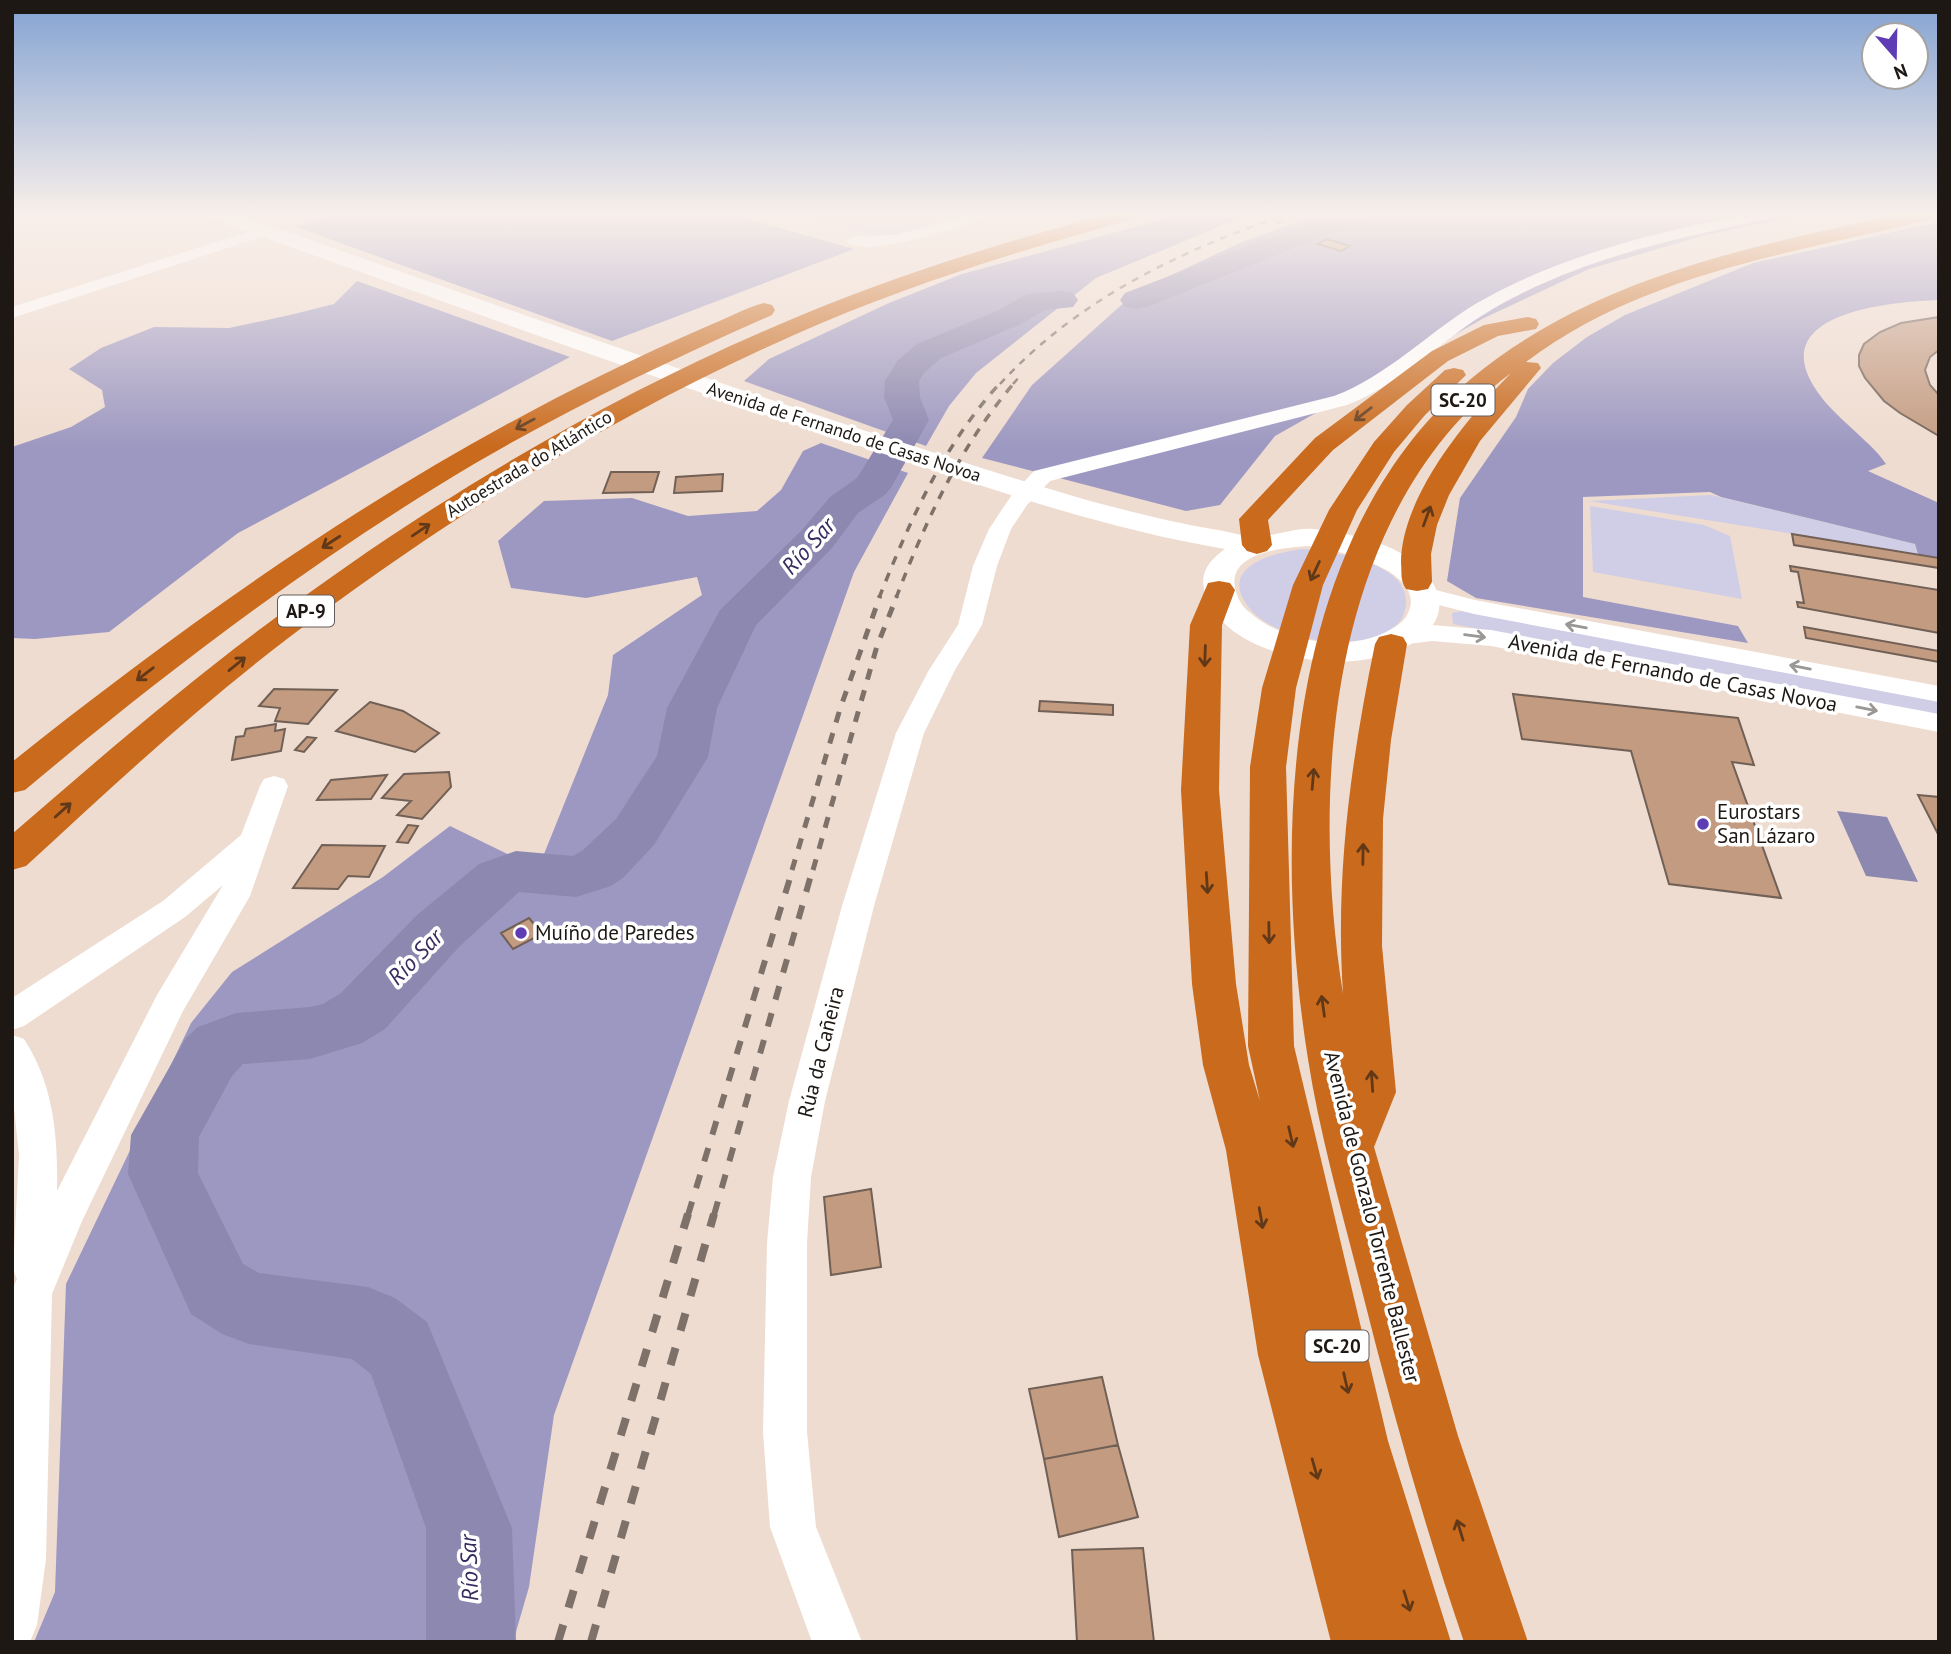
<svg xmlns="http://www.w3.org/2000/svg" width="1951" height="1654" font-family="'PT Sans',sans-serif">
<rect width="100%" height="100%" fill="#efdcd0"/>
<!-- green -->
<path fill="#d0cde7" d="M 801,215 L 959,215 L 885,238 Z
M 1711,495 L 1915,544 L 1918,554 L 1589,501 Z
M 1590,506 L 1704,525 L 1730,536 L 1742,599 L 1593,572 Z
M 1302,549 C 1332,551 1409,562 1406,604 C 1405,613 1402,621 1394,627 C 1360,654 1279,642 1251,610 C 1215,568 1271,553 1302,549 Z
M 1462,611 L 1939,700 L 1939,717 L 1453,624 L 1452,613 Z"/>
<!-- forest -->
<path fill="#9d98c1" d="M 333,215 L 734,215 L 854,249 L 612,341 L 296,227 Z
M 1179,215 L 1240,218 L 1096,278 L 976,373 L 949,406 L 926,446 L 744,381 L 769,359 L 889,303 L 962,274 Z
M 1317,215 L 1801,215 L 1706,235 L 1589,269 L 1484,318 L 1275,436 L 1220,505 L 1186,511 L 982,458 L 1032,385 L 1137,291 L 1242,242 Z
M 1939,222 L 1939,300 C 1883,302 1757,315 1822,398 C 1839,420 1873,444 1886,464 L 1868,471 L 1939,503 L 1939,560 L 1918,554 L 1915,544 L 1721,497 L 1710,492 L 1583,497 L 1583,597 L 1738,626 L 1748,643 L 1476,598 L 1447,581 L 1460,498 L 1516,417 L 1528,389 L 1553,363 L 1587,337 L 1625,315 L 1753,263 Z
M 357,281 L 570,357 L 238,533 L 109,632 L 35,639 L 12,638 L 12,447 L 71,427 L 105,407 L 102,390 L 69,369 L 101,348 L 154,327 L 229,328 L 290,315 L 334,304 Z
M 821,443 L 908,473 L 854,572 L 554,1415 L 529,1587 L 513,1642 L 34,1642 L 55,1592 L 66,1284 L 191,1023 L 232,972 L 383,877 L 450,826 L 538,869 L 608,695 L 613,655 L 702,595 L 697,577 L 586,598 L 511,588 L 498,541 L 544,501 L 632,498 L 688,516 L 757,511 L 781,490 L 803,451 Z"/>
<!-- water -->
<path fill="#8d88b0" d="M 1837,811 L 1887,817 L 1918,882 L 1866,876 Z"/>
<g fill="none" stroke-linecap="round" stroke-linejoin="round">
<!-- river -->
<path fill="#8d88b0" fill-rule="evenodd" d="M 1336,215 L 1380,215 L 1376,221 L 1327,235 L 1147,307 L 1136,309 L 1125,307 L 1120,300 L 1125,293 L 1307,223 Z
M 1062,291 L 1073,293 L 1078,300 L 1073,307 L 1045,310 L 1021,324 L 941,358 L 924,373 L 919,381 L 920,397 L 929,420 L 892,486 L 886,494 L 858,513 L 832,548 L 756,625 L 717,708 L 708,757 L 654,845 L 623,878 L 611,886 L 576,897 L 519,892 L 459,947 L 385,1029 L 362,1043 L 310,1059 L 243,1064 L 232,1076 L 199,1137 L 198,1173 L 243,1264 L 259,1273 L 368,1287 L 395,1298 L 427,1322 L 512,1528 L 516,1642 L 426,1642 L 426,1528 L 371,1374 L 352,1359 L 249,1344 L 222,1334 L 191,1314 L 128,1174 L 131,1135 L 186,1038 L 198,1027 L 236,1013 L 310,1007 L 323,1004 L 341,993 L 417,915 L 479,864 L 516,851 L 573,856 L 583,850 L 616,819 L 657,756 L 667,708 L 720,610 L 802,530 L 830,497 L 857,478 L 893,420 L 884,397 L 885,381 L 898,360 L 917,344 L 999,310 L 1027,294 Z"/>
</g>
<!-- building -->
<path fill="#c39b81" stroke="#716056" stroke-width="2" d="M 1327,239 L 1350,246 L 1341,251 L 1318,244 Z
M 1939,317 L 1939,350 L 1930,357 L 1925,370 L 1930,385 L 1939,395 L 1939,436 L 1900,413 L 1884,401 L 1865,378 L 1859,366 L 1859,355 L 1864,344 L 1880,332 L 1901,323 Z
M 611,472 L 659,472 L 653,492 L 603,493 Z
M 723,474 L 722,491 L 674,493 L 676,477 Z
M 1792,534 L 1939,558 L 1939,568 L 1794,545 Z
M 1790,566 L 1939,590 L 1939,633 L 1798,607 L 1797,602 L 1804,603 L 1798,572 L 1791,571 Z
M 1804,627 L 1939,651 L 1939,662 L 1806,638 Z
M 274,689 L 337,690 L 308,724 L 275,721 L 280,708 L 259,706 Z
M 1513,694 L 1738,718 L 1754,765 L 1732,762 L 1781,898 L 1669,884 L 1631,751 L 1522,739 Z
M 1040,701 L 1113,705 L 1113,715 L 1039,711 Z
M 370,702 L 403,711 L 439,733 L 415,752 L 336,731 Z
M 276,724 L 275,731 L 285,729 L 281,751 L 232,760 L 236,737 L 244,736 L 246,729 Z
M 307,737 L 316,738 L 304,752 L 295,750 Z
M 449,772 L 451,787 L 422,819 L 397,815 L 411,801 L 382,798 L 404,774 Z
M 387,775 L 371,799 L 317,800 L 331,780 Z
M 1918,795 L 1939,797 L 1939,836 Z
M 408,825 L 418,826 L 408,843 L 397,842 Z
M 322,845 L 385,846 L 369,877 L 348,876 L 338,889 L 293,888 Z
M 529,918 L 542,934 L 513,949 L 501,933 Z
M 871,1189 L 881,1267 L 831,1275 L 824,1197 Z
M 1102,1377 L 1118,1445 L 1044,1459 L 1029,1389 Z
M 1118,1445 L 1138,1517 L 1059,1537 L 1044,1459 Z
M 1143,1548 L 1154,1642 L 1077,1642 L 1072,1550 Z"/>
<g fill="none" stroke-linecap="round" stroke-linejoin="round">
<!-- street -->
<path fill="#fff" fill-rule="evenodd" d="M 967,215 L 990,215 L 988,218 C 962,226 866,260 846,241 L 854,236 L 897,235 Z
M 1746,215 L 1777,215 L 1770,219 C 1674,238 1576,260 1491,310 C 1442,339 1400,385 1347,405 L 1050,481 L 1027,505 L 1011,529 L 997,566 L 982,625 L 955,670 L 924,733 L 874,906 L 825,1101 L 811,1177 L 807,1243 L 807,1432 L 816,1527 L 862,1642 L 812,1642 L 770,1527 L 763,1432 L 767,1243 L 773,1177 L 789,1101 L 842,906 L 896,733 L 929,670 L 958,625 L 973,566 L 989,529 L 1011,496 L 1034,471 L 1334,396 C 1386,377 1429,332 1477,303 C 1559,256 1654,232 1746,215 Z
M 266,226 L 271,228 L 274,231 L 271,234 L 12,318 L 12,307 Z
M 1424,587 L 1475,600 L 1939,686 L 1939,702 L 1474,614 L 1415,599 L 1412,594 L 1415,589 Z
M 1432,625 L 1491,630 L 1939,714 L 1939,732 L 1491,646 L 1432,641 L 1407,644 L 1398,641 L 1394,636 L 1398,631 Z
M 274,776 L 284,779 L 288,786 L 250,896 L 183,1011 L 82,1221 L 52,1294 L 46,1559 L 37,1625 L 30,1642 L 12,1642 L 12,1290 L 17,1279 L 13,1270 L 19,1155 L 12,1089 L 12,1035 L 24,1039 C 54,1085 58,1137 57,1191 L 157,995 L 223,885 L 185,917 L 24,1026 L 12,1030 L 12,998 L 163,901 L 241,835 L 260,786 L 264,779 Z"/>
<!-- secondary -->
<path fill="#fff" fill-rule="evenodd" d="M 210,215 L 239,215 C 449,288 659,364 872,433 C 945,456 1017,480 1090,501 C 1133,512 1174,523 1218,530 C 1230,532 1245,537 1258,536 C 1277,536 1295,527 1314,529 C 1341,532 1369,538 1393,549 C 1437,570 1463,616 1409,645 C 1383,659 1351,664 1322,661 C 1278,657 1216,638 1204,589 C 1200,571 1211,559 1225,549 C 1100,528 980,485 860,446 C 643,375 428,296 213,219 ZM 1308,546 C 1334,549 1434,571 1406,617 C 1401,624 1392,629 1384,633 C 1343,652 1282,642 1248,611 C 1241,605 1237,597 1235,588 C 1228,552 1283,548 1308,546 Z"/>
<!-- highway -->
<path fill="#c96a1d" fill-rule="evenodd" d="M 1104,215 L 1136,215 L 1133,219 C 1018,251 904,286 794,335 C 613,415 444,520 287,639 C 195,709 111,788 26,866 L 12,870 L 12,834 C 94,763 176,692 263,627 C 422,507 595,403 778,325 C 884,279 993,245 1104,215 Z
M 1897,215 L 1935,215 L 1932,219 C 1794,253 1643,273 1526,362 L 1538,363 L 1541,368 L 1480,441 L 1449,495 L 1437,525 L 1431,554 L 1432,582 L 1428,589 L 1417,591 L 1406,589 C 1400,580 1402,573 1401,563 C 1401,497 1467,418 1511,373 C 1328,511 1310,785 1343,994 C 1335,875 1351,760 1375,644 L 1379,637 L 1391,634 L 1403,637 L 1407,644 L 1391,740 L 1383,819 L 1382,946 L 1396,1092 L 1374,1147 L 1458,1436 L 1528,1642 L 1464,1642 C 1424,1525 1391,1406 1361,1287 C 1342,1211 1320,1136 1308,1059 C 1272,833 1283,537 1472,378 C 1591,279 1750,246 1897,215 Z
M 764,303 L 772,305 L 775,310 L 772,315 C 670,360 570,408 474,464 C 314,559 167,671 25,790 L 12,793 L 12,762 C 196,615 388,480 600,376 C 636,358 673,341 710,325 C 728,318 745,308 764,303 Z
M 1528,317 L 1536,319 L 1539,324 L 1536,329 L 1498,336 L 1448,361 L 1333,450 L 1268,520 L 1272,545 L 1267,551 L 1257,554 L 1247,551 L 1242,545 L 1239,519 L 1315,438 L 1432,351 L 1484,325 Z
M 1454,368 L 1463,370 L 1466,375 L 1425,415 L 1394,452 L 1357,510 L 1323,585 L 1296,688 L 1286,767 L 1294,1046 L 1388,1441 L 1451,1642 L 1331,1642 L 1258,1355 L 1226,1150 L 1203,1065 L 1192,984 L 1181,790 L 1190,625 L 1208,583 L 1219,581 L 1230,583 L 1235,590 L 1222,625 L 1219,790 L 1236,984 L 1249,1065 L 1260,1101 L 1248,1046 L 1250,767 L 1262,688 L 1293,585 L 1329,510 L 1374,442 L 1407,405 L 1445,370 Z"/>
<!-- rail-far4 -->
<path stroke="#7d7169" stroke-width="2.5" stroke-dasharray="7 7" stroke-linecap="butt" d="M 1276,223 L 1301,215
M 1000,384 C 1077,300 1179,251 1285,215
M 1013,384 L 1020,376"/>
<!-- rail-far3 -->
<path stroke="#7d7169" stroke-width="3.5" stroke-dasharray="9 9" stroke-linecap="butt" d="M 879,598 C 910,520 944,444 1001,382
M 896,598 C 926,520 960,446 1015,382"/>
<!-- rail-far2 -->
<path stroke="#7d7169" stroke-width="5" stroke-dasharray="11 11" stroke-linecap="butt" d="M 792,870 L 840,709 L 880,596
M 813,870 L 877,646 L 897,596"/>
<!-- rail-far1 -->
<path stroke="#7d7169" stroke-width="6" stroke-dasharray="14 14" stroke-linecap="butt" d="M 688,1215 L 793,868
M 714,1215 L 813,868"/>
<!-- rail -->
<path stroke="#7d7169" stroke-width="8" stroke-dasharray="18 18" stroke-linecap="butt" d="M 558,1642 L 688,1214
M 591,1642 L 714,1214"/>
</g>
<!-- one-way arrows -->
<defs><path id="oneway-shaft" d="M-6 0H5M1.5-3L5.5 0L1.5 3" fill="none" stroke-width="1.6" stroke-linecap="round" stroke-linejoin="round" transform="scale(1.75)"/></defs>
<g stroke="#623918">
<use href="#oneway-shaft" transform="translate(1363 414) rotate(142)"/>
<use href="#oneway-shaft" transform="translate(525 424) rotate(152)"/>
<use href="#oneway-shaft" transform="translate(1427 516) rotate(-70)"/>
<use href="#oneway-shaft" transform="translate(421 530) rotate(-34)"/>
<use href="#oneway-shaft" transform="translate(331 542) rotate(147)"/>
<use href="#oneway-shaft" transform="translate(1315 571) rotate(115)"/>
<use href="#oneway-shaft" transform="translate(1205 656) rotate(92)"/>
<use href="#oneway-shaft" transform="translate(237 664) rotate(-39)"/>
<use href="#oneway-shaft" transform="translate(145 674) rotate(143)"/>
<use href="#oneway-shaft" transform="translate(1313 779) rotate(-85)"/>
<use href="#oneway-shaft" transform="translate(63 810) rotate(-42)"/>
<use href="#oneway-shaft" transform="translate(1363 854) rotate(-89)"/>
<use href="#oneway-shaft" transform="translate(1207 883) rotate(86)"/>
<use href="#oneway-shaft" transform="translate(1269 933) rotate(89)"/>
<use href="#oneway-shaft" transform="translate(1323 1006) rotate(-98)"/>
<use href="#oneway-shaft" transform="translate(1372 1081) rotate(-94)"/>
<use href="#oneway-shaft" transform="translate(1291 1137) rotate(77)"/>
<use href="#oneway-shaft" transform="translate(1261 1218) rotate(80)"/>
<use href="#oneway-shaft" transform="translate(1346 1383) rotate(77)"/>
<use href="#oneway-shaft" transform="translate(1315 1469) rotate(74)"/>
<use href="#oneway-shaft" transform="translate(1460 1530) rotate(-107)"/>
<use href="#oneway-shaft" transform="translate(1407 1601) rotate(73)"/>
</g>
<g stroke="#9a9795">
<use href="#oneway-shaft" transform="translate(1576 626) rotate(-170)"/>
<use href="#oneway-shaft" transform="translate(1475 636) rotate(7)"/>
<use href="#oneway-shaft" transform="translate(1800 667) rotate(-169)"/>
<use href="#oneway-shaft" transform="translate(1867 709) rotate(11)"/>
</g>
<!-- sky -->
<linearGradient id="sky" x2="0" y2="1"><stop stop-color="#83a2d2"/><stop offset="0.48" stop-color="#f8efea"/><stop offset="1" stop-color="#f8efea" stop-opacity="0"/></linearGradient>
<rect width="1951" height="447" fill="url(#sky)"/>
<!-- markers -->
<g fill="#5e3cb4" stroke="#fff" stroke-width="2.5">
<circle cx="1703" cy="824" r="7"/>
<circle cx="521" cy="933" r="7"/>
</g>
<g text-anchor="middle" stroke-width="7" stroke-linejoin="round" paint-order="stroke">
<!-- far-street labels -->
<g font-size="18" fill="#1e1814" stroke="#fff">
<text transform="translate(844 432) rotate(18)" y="6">Avenida de Fernando de Casas Novoa</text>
<text transform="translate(529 464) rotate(-31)" y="6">Autoestrada do Atlántico</text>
</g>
<!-- shield labels -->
<g fill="#fff" stroke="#625d5a" stroke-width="2">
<rect x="1431.5" y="384.5" width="63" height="31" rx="5"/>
<rect x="278" y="595.5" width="56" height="31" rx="5"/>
<rect x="1305.5" y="1330.5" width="63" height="31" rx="5"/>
</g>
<g font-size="19" font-weight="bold" fill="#1e1814">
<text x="1463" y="407">SC-20</text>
<text x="306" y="618">AP-9</text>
<text x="1337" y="1353">SC-20</text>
</g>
<!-- street labels -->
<g font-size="21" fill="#1e1814" stroke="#fff">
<text transform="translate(1673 673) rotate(11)" y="7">Avenida de Fernando de Casas Novoa</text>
<text transform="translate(821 1052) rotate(-76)" y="7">Rúa da Cañeira</text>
<text transform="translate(1372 1217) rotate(76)" y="7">Avenida de Gonzalo Torrente Ballester</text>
</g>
<!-- poi labels -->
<g font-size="21" fill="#1e1814" stroke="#fff" text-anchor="start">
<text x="1717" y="819">Eurostars<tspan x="1717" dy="24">San Lázaro</tspan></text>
<text x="535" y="940">Muíño de Paredes</text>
</g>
<!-- water labels -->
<g font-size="23" font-style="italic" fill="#372b60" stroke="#fff">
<text transform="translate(808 546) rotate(-48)" y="8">Río Sar</text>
<text transform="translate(415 957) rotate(-46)" y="8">Río Sar</text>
<text transform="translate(469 1568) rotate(-92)" y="8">Río Sar</text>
</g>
</g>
<!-- border -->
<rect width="1951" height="1654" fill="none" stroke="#1e1814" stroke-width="28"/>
<!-- north arrow -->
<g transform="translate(1895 56) rotate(160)"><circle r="33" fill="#ffffff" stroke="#a5a3a1" stroke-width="2"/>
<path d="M0-5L12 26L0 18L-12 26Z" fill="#5e3cb4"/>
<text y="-10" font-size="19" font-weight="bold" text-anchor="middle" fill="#1e1814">N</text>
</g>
</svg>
